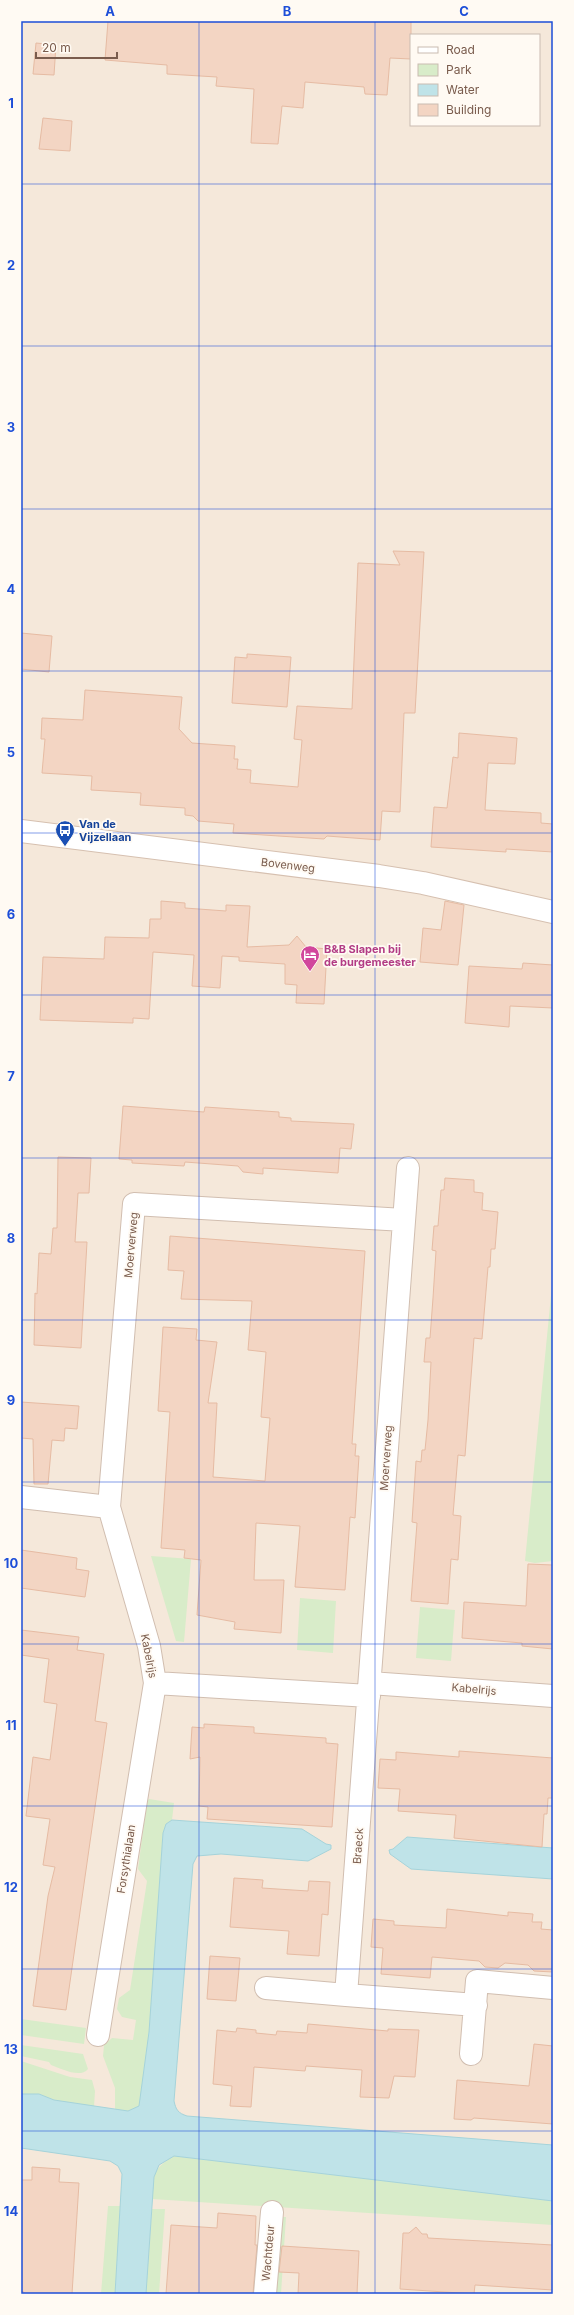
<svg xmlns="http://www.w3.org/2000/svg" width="574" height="2315" font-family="Inter,sans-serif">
<rect width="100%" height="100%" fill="#fdf6ec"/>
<!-- residential -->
<path fill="#f5e8da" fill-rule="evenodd" d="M 21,21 L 553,21 L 553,2294 L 21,2294 ZM 411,35 L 539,35 L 539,125 L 411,125 Z"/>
<!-- green -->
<path fill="#d8ecc9" d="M 553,1275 L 553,1561 L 535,1563 L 525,1561 Z
M 151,1556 L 191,1559 L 184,1642 L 176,1641 Z
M 300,1598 L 336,1601 L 333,1653 L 297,1650 Z
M 420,1607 L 455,1610 L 451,1661 L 416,1658 Z
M 149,1799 L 174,1803 L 172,1820 L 166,1824 L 163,1833 L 149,2032 L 141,2098 L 139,2106 L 128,2111 L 115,2110 L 115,2088 L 103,2056 L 104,2045 L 112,2038 L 133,2040 L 136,2020 L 122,2017 L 117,2009 L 119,1998 L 130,1990 L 147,1881 L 138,1869 L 147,1801 Z
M 21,2019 L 86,2028 L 84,2044 L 21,2035 Z
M 21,2045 L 83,2054 L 88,2069 C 80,2079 60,2068 51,2065 L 49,2062 L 21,2056 Z
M 21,2061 L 70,2077 L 92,2080 L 95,2091 L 94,2107 L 54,2100 L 39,2094 L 21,2094 Z
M 174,2156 L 553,2201 L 553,2225 L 152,2199 C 154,2174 152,2169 174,2156 Z
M 108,2206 L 120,2206 L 115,2294 L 101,2294 Z
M 152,2209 L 165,2209 L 159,2294 L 146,2294 Z
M 276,2217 L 286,2217 L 281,2294 L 272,2294 Z"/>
<!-- water -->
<path fill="#bfe3e8" stroke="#a5d3da" d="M 172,1820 L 302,1829 L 326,1844 L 331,1845 L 331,1849 L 308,1861 L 221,1854 L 197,1856 L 193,1864 L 174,2101 C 176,2110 178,2113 187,2116 L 553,2145 L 553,2201 L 174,2156 L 159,2165 L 154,2177 L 146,2294 L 115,2294 L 122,2174 L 118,2166 L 110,2161 L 21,2148 L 21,2094 L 39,2094 L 54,2100 L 128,2111 L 139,2106 L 149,2032 L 163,1833 L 166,1824 Z
M 407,1837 L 553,1848 L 553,1879 L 411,1869 L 390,1854 L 389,1850 L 393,1849 Z"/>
<!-- building -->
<path fill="#f3d5c3" stroke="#e6bba3" d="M 108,21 L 411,21 L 411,59 L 390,58 L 387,95 L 365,94 L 364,87 L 305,82 L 303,108 L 282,106 L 278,144 L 251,143 L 254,89 L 216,86 L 217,77 L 167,74 L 167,65 L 105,60 Z
M 36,43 L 56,45 L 54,75 L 33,74 Z
M 43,118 L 72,121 L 70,151 L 39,149 Z
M 393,551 L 424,552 L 415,713 L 404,713 L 400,812 L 382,811 L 380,840 L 327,836 L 324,839 L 233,833 L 234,824 L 198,821 L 193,816 L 185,815 L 185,808 L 140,805 L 141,793 L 91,790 L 92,776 L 42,773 L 45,739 L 41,739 L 42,718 L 83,720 L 85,690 L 182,697 L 179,729 L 192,743 L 235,746 L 234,759 L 238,759 L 237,769 L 251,770 L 250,783 L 298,787 L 302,740 L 294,739 L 297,706 L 352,709 L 358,563 L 400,565 Z
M 21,633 L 52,636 L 49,672 L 21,669 Z
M 247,654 L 291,657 L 287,707 L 232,703 L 235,657 L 247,658 Z
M 459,733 L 517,738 L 515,764 L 488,763 L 485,810 L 541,813 L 541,823 L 553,824 L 553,852 L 506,849 L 506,852 L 431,847 L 434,807 L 447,808 L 453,757 L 458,758 Z
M 161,901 L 185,903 L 185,908 L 226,911 L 226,905 L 250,906 L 247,947 L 289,945 L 297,936 L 306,947 L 327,949 L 324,1004 L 296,1003 L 297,985 L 285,984 L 285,964 L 239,961 L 239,957 L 222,956 L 220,988 L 192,986 L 194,955 L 153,952 L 149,1019 L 133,1018 L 133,1023 L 40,1020 L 43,957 L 104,959 L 105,937 L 149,938 L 150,919 L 161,919 Z
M 445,901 L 464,905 L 458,965 L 420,962 L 423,928 L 441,930 Z
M 523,963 L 553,965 L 553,1008 L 510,1006 L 509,1027 L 465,1023 L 469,966 L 522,969 Z
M 123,1106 L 204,1112 L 205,1107 L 279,1112 L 279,1117 L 291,1118 L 291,1121 L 354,1124 L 351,1149 L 340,1148 L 338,1173 L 263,1168 L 263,1174 L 243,1172 L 238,1166 L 185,1162 L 184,1166 L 132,1163 L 132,1160 L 119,1159 Z
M 58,1157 L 91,1158 L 89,1193 L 78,1193 L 75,1242 L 87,1242 L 81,1348 L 34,1345 L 35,1293 L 37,1294 L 39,1253 L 51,1254 L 53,1228 L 57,1228 Z
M 445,1178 L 474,1180 L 474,1192 L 483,1193 L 482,1210 L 498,1212 L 495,1249 L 491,1249 L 490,1267 L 488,1267 L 482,1339 L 474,1338 L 465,1456 L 458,1455 L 453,1515 L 461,1516 L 458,1560 L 451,1559 L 448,1604 L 411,1601 L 417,1523 L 412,1522 L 416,1461 L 421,1462 L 422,1450 L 425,1450 L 428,1420 L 431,1362 L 424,1362 L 426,1338 L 430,1338 L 433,1298 L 436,1251 L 432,1250 L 434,1226 L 438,1226 L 441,1190 L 444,1190 Z
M 170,1236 L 365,1251 L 352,1444 L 356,1444 L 355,1456 L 359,1456 L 355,1518 L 350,1517 L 345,1590 L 295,1587 L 300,1526 L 256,1523 L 254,1580 L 284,1580 L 281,1633 L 234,1629 L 235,1622 L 197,1615 L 201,1560 L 184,1558 L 185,1550 L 161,1548 L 170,1412 L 158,1411 L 163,1327 L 197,1329 L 196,1340 L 217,1342 L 208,1403 L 217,1403 L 213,1477 L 265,1481 L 270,1418 L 261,1417 L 266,1352 L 248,1350 L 252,1301 L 181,1299 L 184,1271 L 168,1270 Z
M 21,1402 L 79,1406 L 77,1429 L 65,1428 L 64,1441 L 52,1440 L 48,1484 L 34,1484 L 33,1439 L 21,1438 Z
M 21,1550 L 77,1558 L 76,1569 L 89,1571 L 85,1597 L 21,1588 Z
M 528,1564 L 553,1565 L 553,1649 L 522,1646 L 522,1643 L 462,1638 L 464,1602 L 526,1606 Z
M 21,1630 L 79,1637 L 77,1650 L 104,1654 L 95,1721 L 107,1723 L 66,2010 L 33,2006 L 48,1896 L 55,1867 L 43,1865 L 50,1819 L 26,1816 L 33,1757 L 50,1760 L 57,1704 L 44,1702 L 49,1659 L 21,1655 Z
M 204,1724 L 254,1727 L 254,1733 L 326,1738 L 326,1743 L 338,1744 L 332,1827 L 207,1819 L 208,1807 L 199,1806 L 200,1757 L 190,1759 L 192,1727 L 204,1728 Z
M 459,1751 L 553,1758 L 553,1798 L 548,1798 L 547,1814 L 544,1814 L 542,1847 L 454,1838 L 456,1815 L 398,1811 L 400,1789 L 378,1788 L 380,1759 L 396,1760 L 396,1752 L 459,1757 Z
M 234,1878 L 263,1880 L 262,1888 L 308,1891 L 309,1881 L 330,1882 L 328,1915 L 322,1914 L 319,1956 L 287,1954 L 289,1931 L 230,1927 Z
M 447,1909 L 508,1916 L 508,1912 L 533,1914 L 532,1922 L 542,1922 L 541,1929 L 553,1930 L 553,1972 L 534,1971 L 528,1965 L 505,1963 L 498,1968 L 485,1967 L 479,1961 L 432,1957 L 430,1978 L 381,1974 L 383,1948 L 371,1947 L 373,1919 L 394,1921 L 394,1925 L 446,1928 Z
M 210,1956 L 240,1958 L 236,2001 L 207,1999 Z
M 308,2024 L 388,2031 L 388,2029 L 419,2030 L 415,2077 L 394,2076 L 389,2098 L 360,2097 L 362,2070 L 306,2066 L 305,2071 L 254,2067 L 251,2107 L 230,2106 L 232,2086 L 213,2084 L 217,2030 L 236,2032 L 237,2028 L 256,2030 L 256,2033 L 276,2035 L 277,2031 L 307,2033 Z
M 534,2044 L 553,2046 L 553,2124 L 474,2118 L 471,2120 L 454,2119 L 457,2080 L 529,2086 Z
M 32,2167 L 60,2169 L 59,2182 L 79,2183 L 72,2294 L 24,2294 L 24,2292 L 21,2291 L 21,2180 L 32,2180 Z
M 218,2213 L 256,2216 L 255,2245 L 257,2245 L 253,2294 L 166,2294 L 171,2225 L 217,2228 Z
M 416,2227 L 422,2234 L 427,2234 L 428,2238 L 553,2245 L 553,2290 L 475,2285 L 474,2294 L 400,2289 L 403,2233 L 409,2233 Z
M 282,2246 L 359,2251 L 357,2294 L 298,2294 L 299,2273 L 279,2272 Z"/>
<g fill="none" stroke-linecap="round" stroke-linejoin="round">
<!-- street casing -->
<g stroke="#d1beb0" stroke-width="24">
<path id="street" d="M 408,1168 L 346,1995 L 476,2005
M 21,1497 L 109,1507 L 149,1646 L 155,1683 L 369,1696
M 109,1507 L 134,1204 L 404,1220
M 370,1683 L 553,1696
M 266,1988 L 346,1995
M 98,2035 L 155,1683
M 471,2054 L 477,1981 L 553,1988
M 265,2294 L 272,2212"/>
</g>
<!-- secondary casing -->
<g stroke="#d6c0b0" stroke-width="24">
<path id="secondary" d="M 21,831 L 379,876 L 423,883 L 553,912"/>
</g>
<!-- street -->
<use href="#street" stroke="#fff" stroke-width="22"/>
<!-- secondary -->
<use href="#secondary" stroke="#fff" stroke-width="22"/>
</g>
<!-- grid -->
<path fill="none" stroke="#1d4ed8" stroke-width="1" stroke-opacity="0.55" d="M 199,21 L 199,2294M 375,21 L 375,2294M 21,184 L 553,184M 21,346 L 553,346M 21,509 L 553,509M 21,671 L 553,671M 21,833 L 553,833M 21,995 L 553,995M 21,1158 L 553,1158M 21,1320 L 553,1320M 21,1482 L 553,1482M 21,1644 L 553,1644M 21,1806 L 553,1806M 21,1969 L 553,1969M 21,2131 L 553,2131"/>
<!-- icons -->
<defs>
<g id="bus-pin" transform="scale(1)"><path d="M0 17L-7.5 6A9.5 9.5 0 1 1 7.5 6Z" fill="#1a4fb4" stroke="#fffaf3"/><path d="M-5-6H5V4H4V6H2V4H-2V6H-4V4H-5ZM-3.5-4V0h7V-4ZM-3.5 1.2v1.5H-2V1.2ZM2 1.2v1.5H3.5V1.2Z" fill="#fff"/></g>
<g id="hotel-pin" transform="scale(1)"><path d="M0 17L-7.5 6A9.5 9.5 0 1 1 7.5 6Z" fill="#d1479c" stroke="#fffaf3"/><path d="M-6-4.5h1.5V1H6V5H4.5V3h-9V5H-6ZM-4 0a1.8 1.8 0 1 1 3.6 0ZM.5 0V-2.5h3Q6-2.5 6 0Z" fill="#fff"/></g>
</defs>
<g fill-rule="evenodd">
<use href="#bus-pin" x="65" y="830"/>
<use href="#hotel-pin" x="310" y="955"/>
</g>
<g text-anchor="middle" stroke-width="3.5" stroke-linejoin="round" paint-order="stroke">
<!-- transit labels -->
<g font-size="11" font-weight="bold" fill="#164399" stroke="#fffaf3" text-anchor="start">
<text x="79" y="828">Van de<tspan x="79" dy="13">Vijzellaan</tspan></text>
</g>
<!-- street labels -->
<g font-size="11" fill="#7a5c4d" stroke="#fffaf3">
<text transform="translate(288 865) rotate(7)" y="4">Bovenweg</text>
<text transform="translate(131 1245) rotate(-85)" y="4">Moerverweg</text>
<text transform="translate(386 1458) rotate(-86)" y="4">Moerverweg</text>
<text transform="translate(149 1656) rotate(79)" y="4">Kabelrijs</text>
<text transform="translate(474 1689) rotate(5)" y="4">Kabelrijs</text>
<text transform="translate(358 1846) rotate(-86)" y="4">Braeck</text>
<text transform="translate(126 1859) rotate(-81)" y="4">Forsythialaan</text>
<text transform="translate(268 2253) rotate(-85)" y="4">Wachtdeur</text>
</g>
<!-- hotel labels -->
<g font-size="11" font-weight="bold" fill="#b23c85" stroke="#fffaf3" text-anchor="start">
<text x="324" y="953">B&amp;B Slapen bij<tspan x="324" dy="13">de burgemeester</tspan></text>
</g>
</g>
<!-- border -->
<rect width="574" height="2315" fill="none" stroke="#fffaf3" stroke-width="44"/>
<!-- legend -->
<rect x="410" y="34" width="130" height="92" fill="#fffaf3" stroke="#cabbb1"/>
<rect x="418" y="47" width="20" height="6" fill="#ffffff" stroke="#cabbb1"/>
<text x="446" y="54" font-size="12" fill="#7a5c4d">Road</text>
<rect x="418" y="64" width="20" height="12" fill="#d8ecc9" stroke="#cabbb1"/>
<text x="446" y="74" font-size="12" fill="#7a5c4d">Park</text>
<rect x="418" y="84" width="20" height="12" fill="#bfe3e8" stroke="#cabbb1"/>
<text x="446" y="94" font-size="12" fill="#7a5c4d">Water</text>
<rect x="418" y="104" width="20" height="12" fill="#f3d5c3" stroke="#cabbb1"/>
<text x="446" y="114" font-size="12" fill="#7a5c4d">Building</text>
<!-- scale -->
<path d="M36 52v6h81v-6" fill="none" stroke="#7a5c4d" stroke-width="2"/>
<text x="42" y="52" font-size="12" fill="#7a5c4d" stroke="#fffaf3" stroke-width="3" paint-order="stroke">20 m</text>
<rect x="22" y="22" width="530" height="2271" fill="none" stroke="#1d4ed8" stroke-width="1.5"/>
<g font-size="13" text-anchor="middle" font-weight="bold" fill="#1d4ed8">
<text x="110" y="16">A</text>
<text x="287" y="16">B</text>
<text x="464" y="16">C</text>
<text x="11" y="108">1</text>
<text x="11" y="270">2</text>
<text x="11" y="432">3</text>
<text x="11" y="594">4</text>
<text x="11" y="757">5</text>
<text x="11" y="919">6</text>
<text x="11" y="1081">7</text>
<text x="11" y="1243">8</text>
<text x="11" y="1405">9</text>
<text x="11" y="1568">10</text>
<text x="11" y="1730">11</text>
<text x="11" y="1892">12</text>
<text x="11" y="2054">13</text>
<text x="11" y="2216">14</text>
</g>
</svg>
